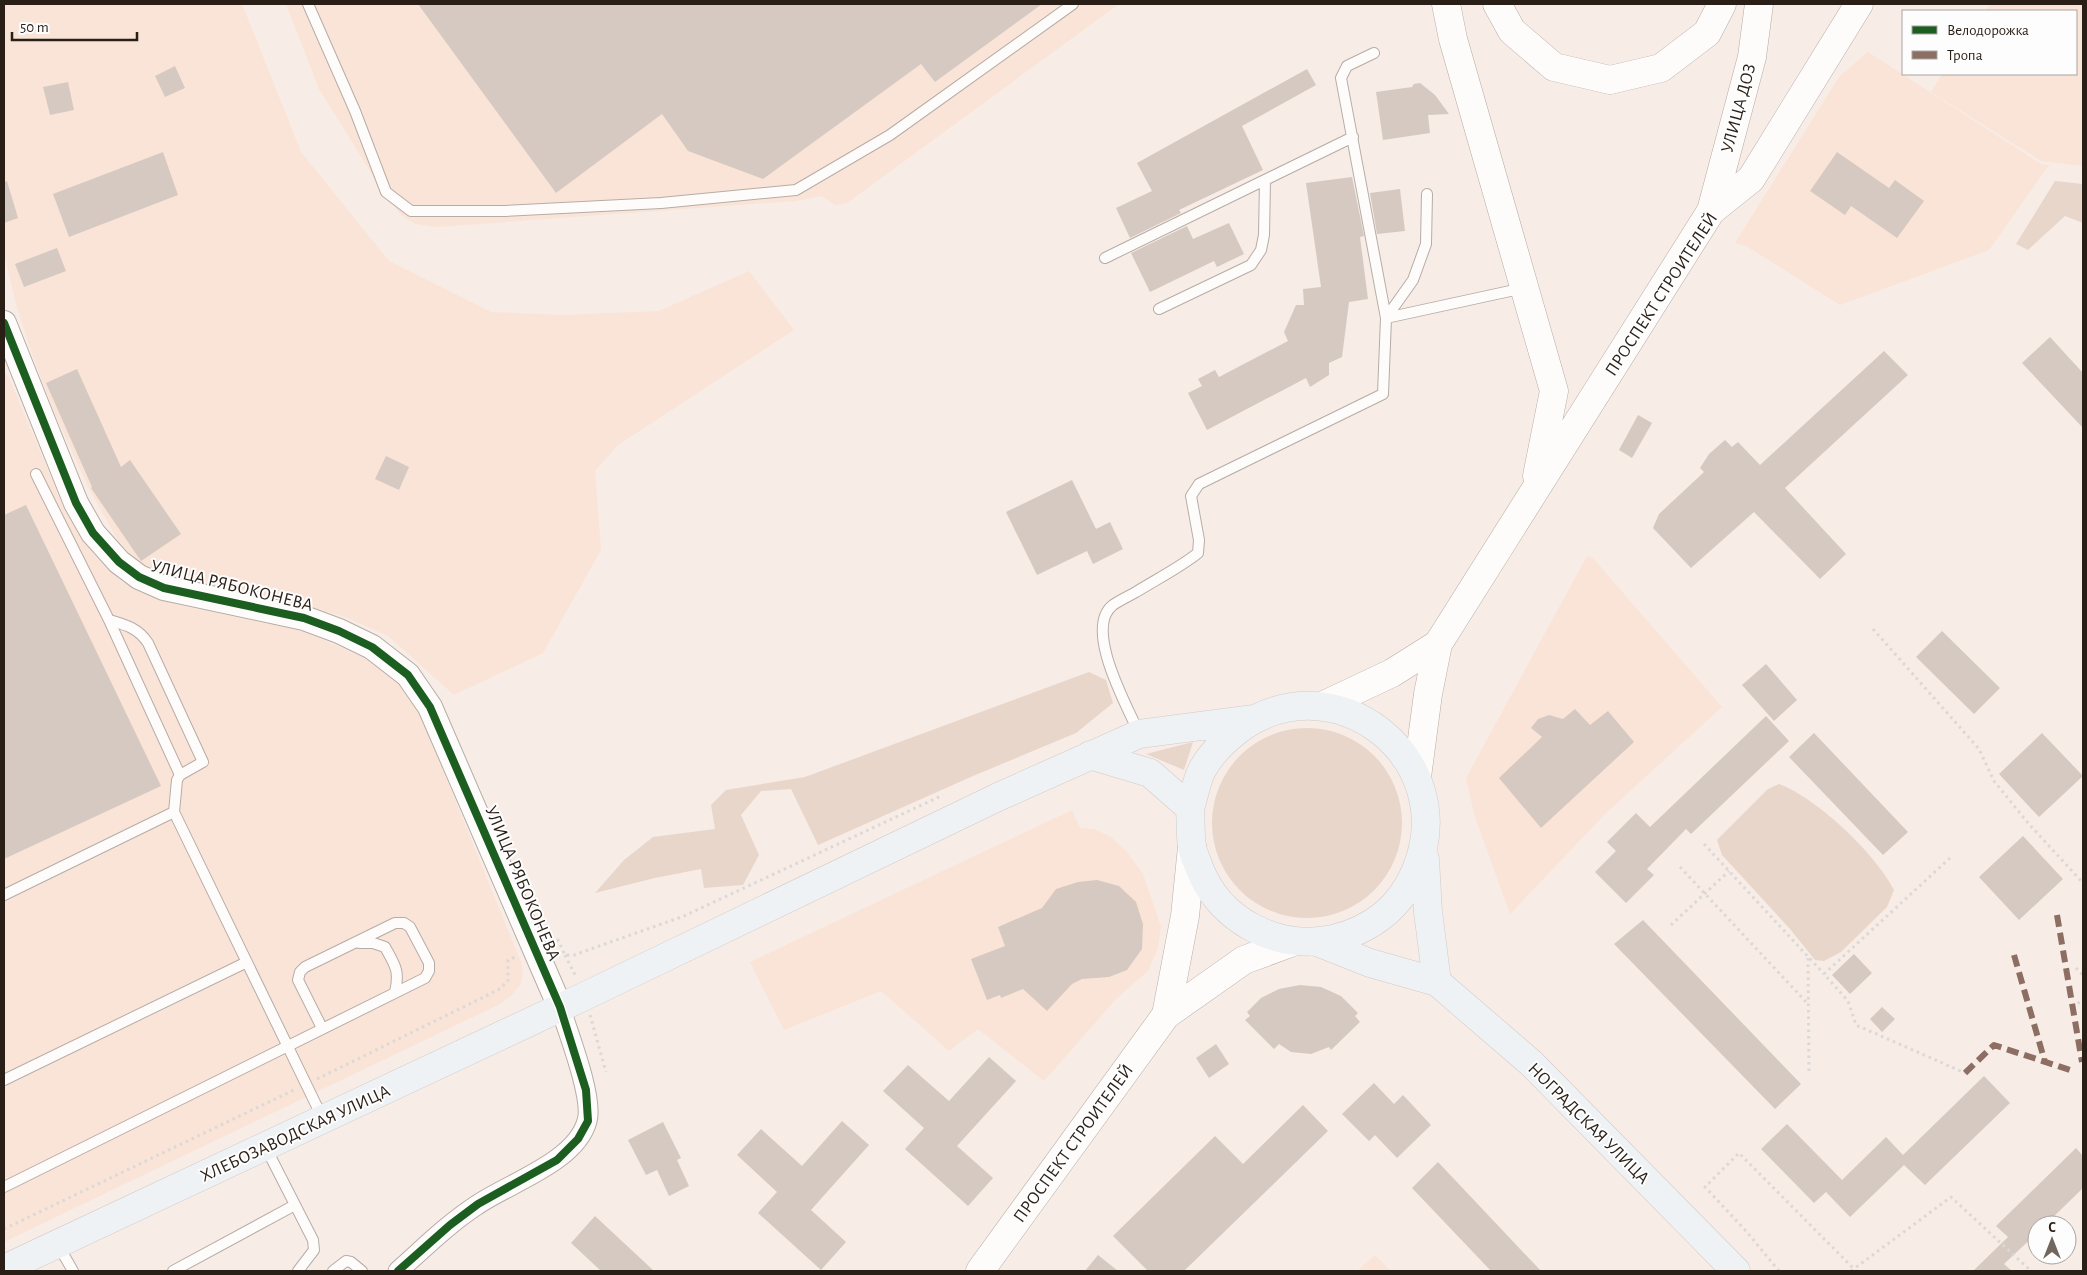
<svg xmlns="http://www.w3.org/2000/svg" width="2087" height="1275" font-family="'Alegreya Sans',sans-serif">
<rect width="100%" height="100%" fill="#f7ece6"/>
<!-- built -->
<path fill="#fae4d7" d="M 4,4 L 242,4 L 301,152 L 389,261 L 491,312 L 562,315 L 659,311 L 749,271 L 794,330 L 618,445 L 595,471 L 601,550 L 543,653 L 454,695 L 388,636 L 345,617 L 290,601 L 171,576 L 138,563 L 117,539 L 88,487 L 52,407 L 32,354 L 16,304 L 4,254 Z
M 286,4 L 1119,4 L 847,203 L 835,205 L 822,196 L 796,201 L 437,227 L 415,224 L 400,214 L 380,187 L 319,89 Z
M 1990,4 L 2083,4 L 2083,166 L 2041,161 L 1931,92 L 1942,74 L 2076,74 L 2076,11 L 1984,11 Z
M 1868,52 L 2041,164 L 2049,165 L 1989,250 L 1840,305 L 1746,246 L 1735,243 L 1839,77 Z
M 4,372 L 9,378 L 68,517 L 93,554 L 122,582 L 147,595 L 178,605 L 294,629 L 319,638 L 385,667 L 401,685 L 422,719 L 521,962 L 523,975 L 520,985 L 512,995 L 500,1004 L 4,1242 Z
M 1587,556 L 1593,558 L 1722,707 L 1606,813 L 1510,914 L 1475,817 L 1466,778 Z
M 1072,810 L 1080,828 L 1094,829 L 1111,837 L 1126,851 L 1143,874 L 1161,927 L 1158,948 L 1148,971 L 1117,998 L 1044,1081 L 978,1029 L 949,1051 L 881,991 L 784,1030 L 750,962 Z
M 1375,1255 L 1391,1271 L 1357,1271 Z"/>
<!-- green -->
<path fill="#e9d6ca" d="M 2055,181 L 2083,184 L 2083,223 L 2065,216 L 2028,250 L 2016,244 Z
M 1089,672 L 1106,680 L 1113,703 L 1076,733 L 973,776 L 818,845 L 791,789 L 761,791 L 741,815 L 759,855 L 743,885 L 704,888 L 701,869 L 655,878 L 595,893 L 624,860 L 653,837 L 715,829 L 711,805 L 726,790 L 805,777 Z
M1212 823a95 95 0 1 1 190 0a95 95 0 1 1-190 0Z
M 1193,742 L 1184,770 L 1146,754 Z
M 1779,784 C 1817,798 1876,854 1894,890 L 1887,907 L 1841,952 L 1824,961 L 1815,960 L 1790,929 L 1722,855 L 1717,840 L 1768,789 Z"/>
<!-- building -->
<path fill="#d6c9c1" d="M 418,4 L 1042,4 L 935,82 L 921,64 L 763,179 L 688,151 L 662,114 L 556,193 Z
M 175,66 L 185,88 L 165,97 L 155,76 Z
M 1307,69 L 1316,85 L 1242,126 L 1263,170 L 1179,210 L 1181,213 L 1130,238 L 1116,208 L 1152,191 L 1137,163 Z
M 68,82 L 74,110 L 50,115 L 43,87 Z
M 1420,83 L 1435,95 L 1449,114 L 1428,115 L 1430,133 L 1383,140 L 1376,92 L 1412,87 L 1414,84 Z
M 163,152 L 178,195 L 69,237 L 53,194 Z
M 1837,152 L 1889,188 L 1895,180 L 1924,201 L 1897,238 L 1851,206 L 1845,215 L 1810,191 Z
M 1352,177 L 1364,236 L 1360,237 L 1368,299 L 1349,302 L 1342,357 L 1329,363 L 1329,375 L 1310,387 L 1306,378 L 1207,430 L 1188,393 L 1202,386 L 1198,379 L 1215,370 L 1219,377 L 1288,341 L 1284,332 L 1296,305 L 1304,305 L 1303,289 L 1321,287 L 1306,183 Z
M 7,181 L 18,218 L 4,223 L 4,182 Z
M 1400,189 L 1405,231 L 1377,234 L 1370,193 Z
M 1229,223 L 1244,254 L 1217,267 L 1214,261 L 1150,292 L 1131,253 L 1187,226 L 1193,239 Z
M 57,248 L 66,271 L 24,287 L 15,264 Z
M 2050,337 L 2083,373 L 2083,428 L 2022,363 Z
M 1884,351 L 1908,375 L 1785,488 L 1846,554 L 1820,579 L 1754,512 L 1691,568 L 1653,528 L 1659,514 L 1704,472 L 1700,468 L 1709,454 L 1725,440 L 1732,447 L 1738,442 L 1760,465 Z
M 77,369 L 121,467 L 130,460 L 181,534 L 141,561 L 91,488 L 92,487 L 46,383 Z
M 1638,415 L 1652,423 L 1632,458 L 1619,450 Z
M 386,456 L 409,467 L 399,490 L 375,479 Z
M 1072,480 L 1096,529 L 1110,522 L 1123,549 L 1093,564 L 1087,551 L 1037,575 L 1006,512 Z
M 26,505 L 161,786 L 4,859 L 4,515 Z
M 1942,631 L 2000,688 L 1974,714 L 1916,657 Z
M 1766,664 L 1797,700 L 1774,721 L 1742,685 Z
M 1575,709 L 1590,725 L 1608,711 L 1634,742 L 1541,828 L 1499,778 L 1542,737 L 1531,728 L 1538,719 L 1549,715 L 1563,719 Z
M 1766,716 L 1789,741 L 1691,834 L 1686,829 L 1647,869 L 1654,875 L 1626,903 L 1595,872 L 1616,851 L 1607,842 L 1636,813 L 1650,827 Z
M 1814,733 L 1908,832 L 1883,855 L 1789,757 Z
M 2042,733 L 2083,776 L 2039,817 L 1999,774 Z
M 2023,836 L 2063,879 L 2019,920 L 1979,877 Z
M 1097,880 L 1119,886 L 1136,902 L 1143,924 L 1142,949 L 1127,970 L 1109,977 L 1082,979 L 1072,984 L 1047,1011 L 1023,989 L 1001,998 L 1000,995 L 987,1000 L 971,959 L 1005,946 L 998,927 L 1042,908 L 1056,889 L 1078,882 Z
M 1643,920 L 1801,1084 L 1775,1109 L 1614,944 Z
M 1854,954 L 1872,973 L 1850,994 L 1832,975 Z
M 1300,985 L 1321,987 L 1341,996 L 1358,1013 L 1355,1016 L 1360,1022 L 1331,1050 L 1329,1047 L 1311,1054 L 1291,1052 L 1279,1044 L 1274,1049 L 1245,1020 L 1250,1016 L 1247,1012 L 1261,998 L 1279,989 Z
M 1882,1007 L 1895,1019 L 1882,1032 L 1870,1019 Z
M 1216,1044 L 1229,1064 L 1209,1078 L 1196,1058 Z
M 989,1057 L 1016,1081 L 957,1146 L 993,1178 L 968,1206 L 905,1149 L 924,1128 L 883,1091 L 908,1065 L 949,1101 Z
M 1984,1076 L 2010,1103 L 1925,1185 L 1904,1165 L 1850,1217 L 1826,1192 L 1814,1203 L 1761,1149 L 1787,1124 L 1842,1180 L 1886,1137 L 1903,1155 Z
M 1374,1083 L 1394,1104 L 1403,1095 L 1431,1125 L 1397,1158 L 1375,1135 L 1369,1141 L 1342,1114 Z
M 1303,1105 L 1328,1131 L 1184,1271 L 1148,1271 L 1113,1236 L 1215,1136 L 1243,1164 Z
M 842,1121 L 869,1145 L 811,1210 L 846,1242 L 821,1270 L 758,1213 L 777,1192 L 737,1155 L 761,1129 L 802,1166 Z
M 663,1122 L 681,1158 L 677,1160 L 689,1186 L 669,1196 L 657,1170 L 646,1175 L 628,1140 Z
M 2076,1148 L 2083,1156 L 2083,1188 L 2045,1225 L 2037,1225 L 2037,1233 L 2004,1264 L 2012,1271 L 1973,1271 L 2008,1237 L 1996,1226 Z
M 1438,1162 L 1541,1271 L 1491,1271 L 1412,1188 Z
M 595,1216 L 654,1271 L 601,1271 L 571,1243 Z
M 1098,1255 L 1118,1271 L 1085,1271 Z"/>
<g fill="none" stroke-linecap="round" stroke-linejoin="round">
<!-- service casing -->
<g stroke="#b6aca6" stroke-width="12">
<path id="service" d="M 308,4 L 355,111 L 386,192 L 411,211 L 505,211 L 661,203 L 796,190 L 890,135 L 1073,4
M 1105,258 L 1353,137
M 1159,309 L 1251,265 L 1261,250 L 1264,235 L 1265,180
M 1386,318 L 1524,288
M 1386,318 L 1413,280 L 1426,244 L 1427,194
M 36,474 L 109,620 L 180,775
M 109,620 C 126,625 138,628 148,643 L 203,762 L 180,775 L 177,780 L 174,812 L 323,1119
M 1139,733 C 1127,706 1083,628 1113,605 C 1120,600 1129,596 1136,592 C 1157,579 1179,568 1198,553 L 1199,540 L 1191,496 L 1199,484 L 1383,394 L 1386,318 L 1341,78 L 1347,66 L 1374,53
M 4,895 L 174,812
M 359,943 L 373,943 L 385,947 C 395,965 400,971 395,992
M 4,1080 L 247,962
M 266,1148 L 313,1240 L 314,1250 L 298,1271
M 4,1187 L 425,978 L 429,971 L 429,963 L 410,927 L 404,923 L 395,923 L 305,967 L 300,972 L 298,980 L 322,1028
M 58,1245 L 73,1271
M 173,1271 L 295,1205
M 333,1271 L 346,1261 L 351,1262 L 362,1271"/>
</g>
<!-- minor casing -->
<g stroke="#b6aca6" stroke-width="21">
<path id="minor" d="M 398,1271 C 424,1248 448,1224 477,1205 C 509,1183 576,1162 587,1121 C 594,1099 568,1032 560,1007"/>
</g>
<!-- tertiary casing -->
<g stroke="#b6aca6" stroke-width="26">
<path id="tertiary" d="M 4,323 L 76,503 L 93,533 L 119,562 L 139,577 L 164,588 L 304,618 L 339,631 L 372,647 L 408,675 L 430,707 L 560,1007"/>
</g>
<!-- secondary casing -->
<g stroke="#b6aca6" stroke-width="29">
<path id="secondary" d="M 1446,4 L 1453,39 L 1554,391 L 1537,476
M 1497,4 L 1512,31 L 1554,67 L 1610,80 L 1661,68 L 1707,33 L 1722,4
M 1711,211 L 1752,57 L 1759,4
M 1322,706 L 1392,673 L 1438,644
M 1417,777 L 1428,694 L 1438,644 L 1711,211 L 1751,179 L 1859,4
M 1166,1015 L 1185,916 L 1192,847
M 980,1271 L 1166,1015 L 1244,960 L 1293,942"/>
</g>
<!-- primary casing -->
<g stroke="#d1cbc8" stroke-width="29">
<path id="primary" d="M 1090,755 L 1150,773 L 1190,808 C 1191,821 1190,834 1192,846 C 1193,853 1197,861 1199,867 C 1219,921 1278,951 1333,939 C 1371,930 1401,907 1416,870 C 1462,759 1335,658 1238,730 C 1224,741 1209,756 1201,772 C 1196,783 1194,797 1190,808
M 1425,859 L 1428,912 L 1437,982
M 1317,942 L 1370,963 L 1437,982 L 1531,1063 L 1736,1271
M 4,1269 L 585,996 L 998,797 L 1139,734 L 1254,719"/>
</g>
<!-- path -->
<path stroke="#dbd8d5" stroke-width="3" stroke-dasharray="2.5 4" stroke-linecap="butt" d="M 1873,629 L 1979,749 L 1994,781 L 2028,823 L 2083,883
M 1704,844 L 1824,974
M 1950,858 L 1824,974 L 1848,1001 L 1856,1025 L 1965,1073
M 1680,867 L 1809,1005
M 1671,925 L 1729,871
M 551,943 L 558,940 L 565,955 L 574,955 L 684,916 L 943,795
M 565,955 L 576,977
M 1808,958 L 1809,1071
M 2076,968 L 2083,975
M 2073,1008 L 2083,999
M 590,1015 L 606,1072
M 317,1079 L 498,990 L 508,981 L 508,960 L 518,956
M 4,1229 L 296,1089
M 1779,1271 L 1746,1231 L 1705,1187 L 1739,1153 L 1856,1271
M 1851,1271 L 1951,1197 L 2031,1271"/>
<!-- service -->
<use href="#service" stroke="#fefcfb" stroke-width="10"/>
<!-- minor -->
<use href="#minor" stroke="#fefcfb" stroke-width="19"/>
<!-- tertiary -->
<use href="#tertiary" stroke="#fefcfb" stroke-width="24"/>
<!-- secondary -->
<use href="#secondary" stroke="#fefcfb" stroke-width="28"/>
<!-- primary -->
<use href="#primary" stroke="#eef2f4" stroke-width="28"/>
<!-- quiet -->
<path stroke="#8d6e63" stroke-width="6" stroke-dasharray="12 6" stroke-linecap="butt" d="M 2057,915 L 2082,1062
M 2014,955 L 2045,1062
M 1965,1073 L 1994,1045 L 2073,1071"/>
<!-- cycleway casing -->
<g stroke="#fdfdfd" stroke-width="11">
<path id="cycleway" d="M 4,323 L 76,503 L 93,533 L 119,562 L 139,577 L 164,588 L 304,618 L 339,631 L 372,647 L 408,675 L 430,707 L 560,1007 L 586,1090 L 588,1121 L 578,1139 L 557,1160 L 478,1204 L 450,1225 L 398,1271"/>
</g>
<!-- cycleway -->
<use href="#cycleway" stroke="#1b5e20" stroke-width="8"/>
</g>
<g text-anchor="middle" stroke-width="4" stroke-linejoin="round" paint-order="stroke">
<!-- street labels -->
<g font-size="18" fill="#2a1f17" stroke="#fdfdfd">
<text transform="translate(1738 108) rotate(-75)" y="6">УЛИЦА ДОЗ</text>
<text transform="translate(1661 294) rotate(-57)" y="6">ПРОСПЕКТ СТРОИТЕЛЕЙ</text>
<text transform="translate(232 585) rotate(14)" y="6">УЛИЦА РЯБОКОНЕВА</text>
<text transform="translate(523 883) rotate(67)" y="6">УЛИЦА РЯБОКОНЕВА</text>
<text transform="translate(1589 1123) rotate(45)" y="6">НОГРАДСКАЯ УЛИЦА</text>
<text transform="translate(295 1133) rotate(-25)" y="6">ХЛЕБОЗАВОДСКАЯ УЛИЦА</text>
<text transform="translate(1073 1143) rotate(-54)" y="6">ПРОСПЕКТ СТРОИТЕЛЕЙ</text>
</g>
</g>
<!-- border -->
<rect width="2087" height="1275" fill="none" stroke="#2a1f17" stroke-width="10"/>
<!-- legend -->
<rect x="1902" y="10" width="175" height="65" fill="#fdfdfd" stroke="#a9a4a1"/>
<rect x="1912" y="26" width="25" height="8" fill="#1b5e20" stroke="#a9a4a1"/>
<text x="1947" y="35" font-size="15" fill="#2a1f17">Велодорожка</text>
<rect x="1912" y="51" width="25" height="8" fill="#8d6e63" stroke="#a9a4a1"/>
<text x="1947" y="60" font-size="15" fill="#2a1f17">Тропа</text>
<!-- north arrow -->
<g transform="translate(2052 1240)"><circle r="24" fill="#fdfdfd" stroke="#a9a4a1"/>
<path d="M0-4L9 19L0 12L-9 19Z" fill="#72675f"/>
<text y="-8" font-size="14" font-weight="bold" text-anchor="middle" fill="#2a1f17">С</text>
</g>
<!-- scale -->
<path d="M12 32v8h125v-8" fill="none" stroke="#2a1f17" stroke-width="2.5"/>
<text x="20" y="32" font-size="15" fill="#2a1f17" stroke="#fdfdfd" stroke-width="4" paint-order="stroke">50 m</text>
</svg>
